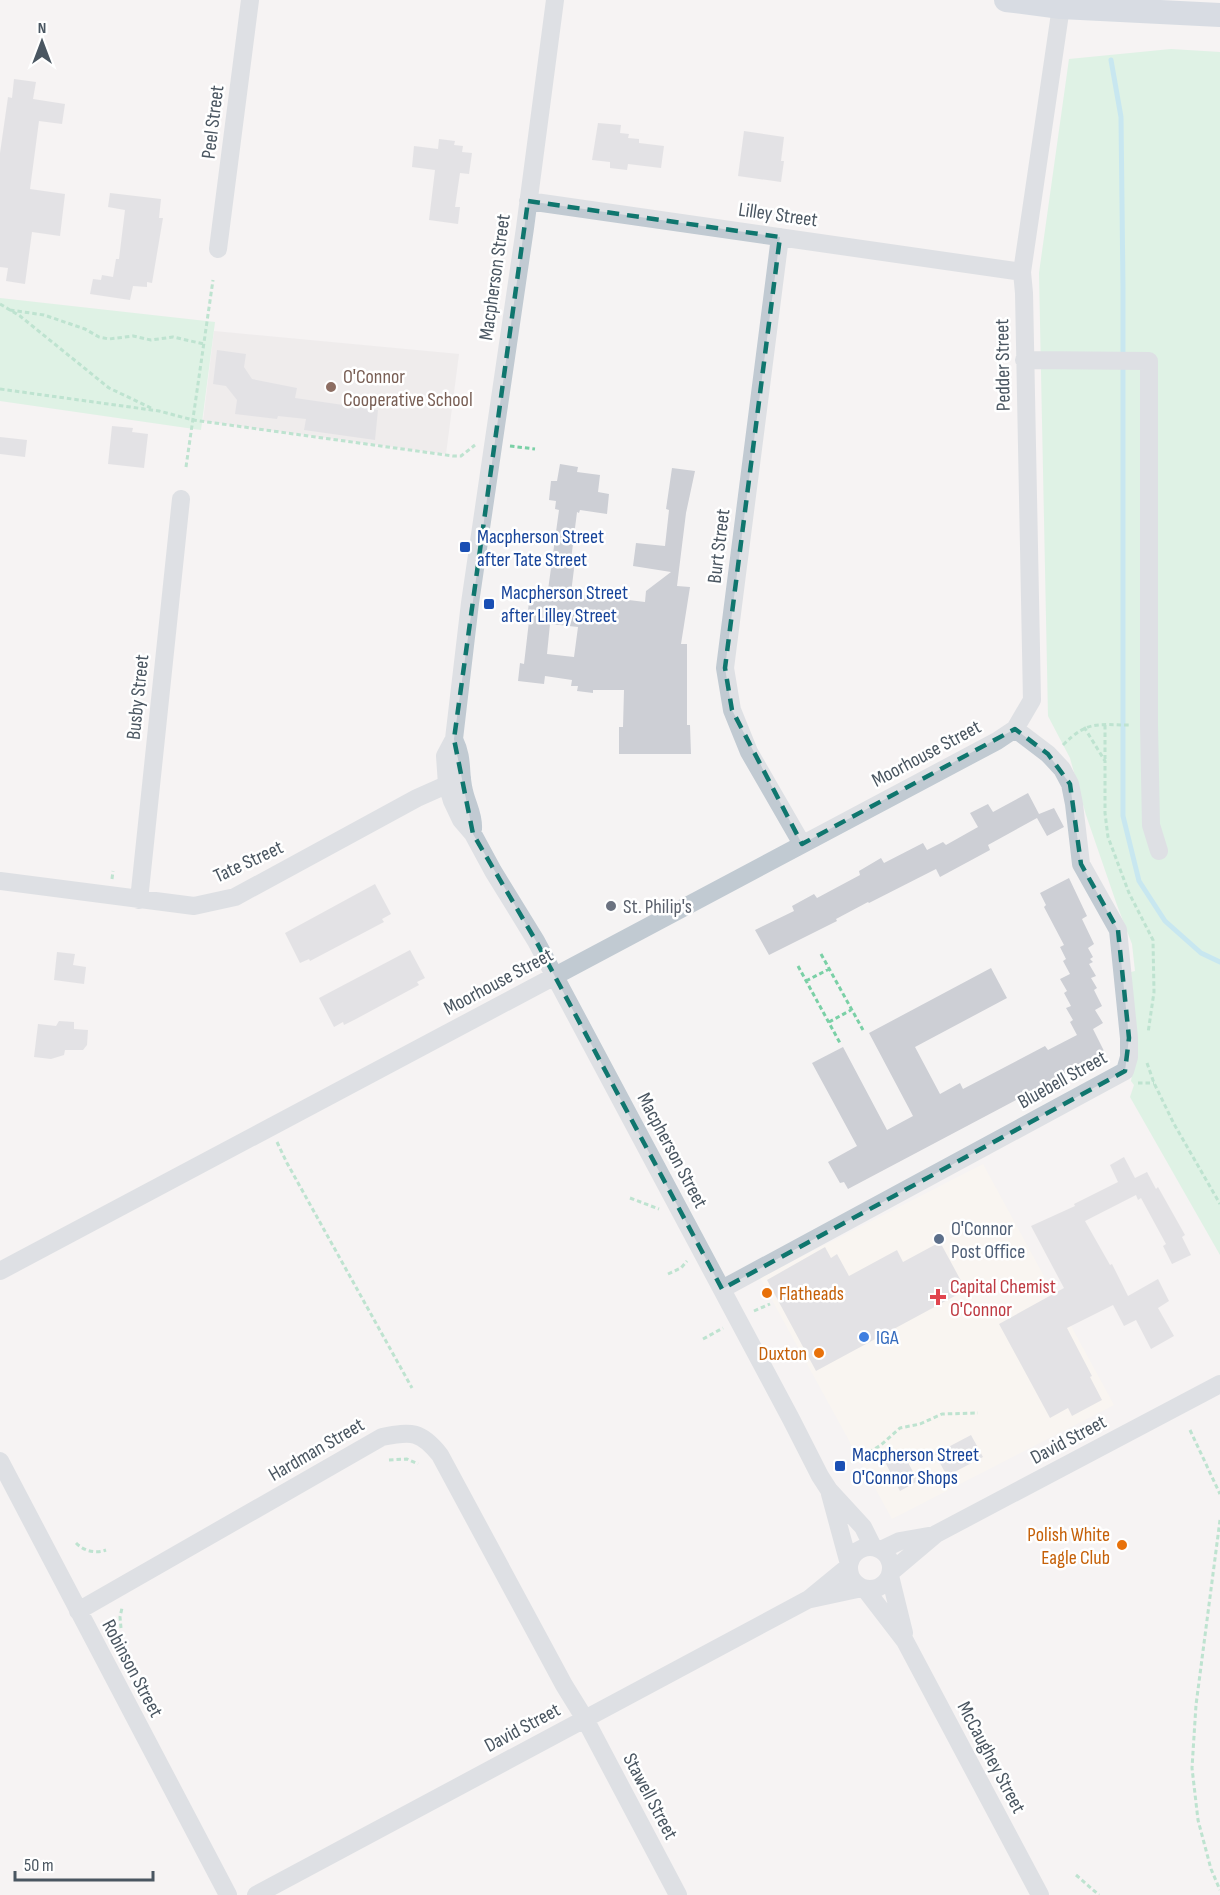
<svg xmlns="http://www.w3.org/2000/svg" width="1220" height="1895" font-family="'Sofia Sans Condensed',sans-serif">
<rect width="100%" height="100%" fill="#f5f3f3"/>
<!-- commercial -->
<path fill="#fdf9ef" d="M 983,1164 L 1114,1405 L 892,1519 L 760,1278 Z"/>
<!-- education -->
<path fill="#e6e4e5" d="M 214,331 L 459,354 L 446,454 L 203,421 Z"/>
<!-- green -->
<path fill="#c3f1d5" d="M 1171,49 L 1220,52 L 1220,1255 L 1130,1097 L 1134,1085 L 1131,1081 C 1139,1045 1134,1008 1131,972 L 1135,971 L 1132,944 L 1117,905 L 1086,815 L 1070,758 L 1048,716 L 1039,273 L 1069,59 Z
M 0,298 L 215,322 L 201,430 L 0,401 Z"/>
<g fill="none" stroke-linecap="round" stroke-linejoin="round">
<!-- stream -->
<path stroke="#90daee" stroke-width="5" d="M 1111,60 L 1121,117 L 1123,289 L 1123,816 L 1139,881 L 1165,921 L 1201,953 L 1220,962"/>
</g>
<!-- building -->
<path fill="#cdcfd5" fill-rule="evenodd" d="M 14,79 L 36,82 L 33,99 L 65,104 L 62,124 L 39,121 L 30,189 L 65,194 L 60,236 L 32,232 L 25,284 L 6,281 L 8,268 L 0,267 L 0,153 L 8,97 L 12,98 Z
M 598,123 L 621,125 L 620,133 L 629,134 L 628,138 L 639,139 L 639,143 L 664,146 L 661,168 L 628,164 L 627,170 L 610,168 L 610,162 L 592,160 Z
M 744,131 L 784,137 L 781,161 L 784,161 L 781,182 L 738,176 Z
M 439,139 L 455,141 L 454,145 L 463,146 L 462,152 L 472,153 L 469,174 L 460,173 L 455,207 L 460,207 L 458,224 L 429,220 L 435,170 L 412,167 L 414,146 L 438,149 Z
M 110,193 L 161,199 L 159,218 L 163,218 L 152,283 L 147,282 L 147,287 L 133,286 L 130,300 L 90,294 L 93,279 L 101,280 L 102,275 L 113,277 L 116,259 L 119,259 L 125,210 L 108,207 Z
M 217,350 L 246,354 L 244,367 L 252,379 L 297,388 L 295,398 L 378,410 L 375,440 L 304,430 L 306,419 L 278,416 L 277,419 L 235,414 L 237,400 L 226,386 L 213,384 Z
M 112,426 L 133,428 L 132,432 L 148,434 L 144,468 L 108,464 Z
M 0,437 L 27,440 L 25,457 L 0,454 Z
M 560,464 L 578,467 L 577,472 L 600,475 L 598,492 L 609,494 L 607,514 L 580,510 L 579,513 L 577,512 L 571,560 L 575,561 L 571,593 L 645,602 L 646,591 L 671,572 L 633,566 L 636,543 L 665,546 L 669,510 L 666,509 L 672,468 L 695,471 L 686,513 L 677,586 L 690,587 L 681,644 L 687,644 L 687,725 L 690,725 L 691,754 L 619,754 L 619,727 L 623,727 L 624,690 L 593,690 L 593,693 L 577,691 L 578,686 L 571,686 L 572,680 L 545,676 L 544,684 L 518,681 L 520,663 L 524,664 L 529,621 L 527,621 L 529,601 L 534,602 L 535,589 L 548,590 L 559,510 L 555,509 L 556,501 L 549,500 L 551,481 L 557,481 ZM 550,624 L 578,627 L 574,657 L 547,654 Z
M 1028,793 L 1039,814 L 1054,808 L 1064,827 L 1047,836 L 1037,818 L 988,845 L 990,850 L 940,877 L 936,869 L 869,903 L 868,902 L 836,919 L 837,921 L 769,955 L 755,930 L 794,911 L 792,906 L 814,894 L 817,898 L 860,875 L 859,871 L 881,858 L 884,863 L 923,843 L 927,850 L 943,842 L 946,845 L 978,827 L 970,813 L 988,804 L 993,812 Z
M 1069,878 L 1087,916 L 1082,919 L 1094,944 L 1088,948 L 1093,957 L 1090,959 L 1093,962 L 1089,964 L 1096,976 L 1091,978 L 1097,988 L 1094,990 L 1102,1006 L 1095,1010 L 1103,1023 L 1093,1029 L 1105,1053 L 848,1189 L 844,1182 L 840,1183 L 828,1162 L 857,1146 L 812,1063 L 843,1047 L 887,1130 L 913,1116 L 869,1033 L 991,968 L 1007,998 L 915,1047 L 940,1094 L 960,1083 L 963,1089 L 1045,1046 L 1048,1050 L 1077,1035 L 1070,1022 L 1073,1020 L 1066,1008 L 1071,1006 L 1064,993 L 1067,991 L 1060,979 L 1070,974 L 1063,961 L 1066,959 L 1060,947 L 1064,945 L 1044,907 L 1046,905 L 1040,893 Z
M 375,884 L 391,914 L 382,919 L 384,922 L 310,961 L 309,959 L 300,963 L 285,933 Z
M 410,950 L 425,978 L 417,982 L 419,985 L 356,1019 L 344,1025 L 343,1022 L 334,1027 L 319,998 Z
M 57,952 L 75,954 L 73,965 L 86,967 L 84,984 L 54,980 Z
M 59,1021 L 74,1022 L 74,1029 L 88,1030 L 87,1045 L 83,1050 L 65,1050 L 64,1055 L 51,1059 L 34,1057 L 38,1024 L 56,1026 Z
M 1124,1157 L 1135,1178 L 1147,1172 L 1156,1189 L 1158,1187 L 1185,1235 L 1182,1237 L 1191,1255 L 1172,1264 L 1163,1246 L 1166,1244 L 1141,1198 L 1138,1200 L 1136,1195 L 1085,1221 L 1110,1265 L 1112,1264 L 1128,1296 L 1158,1279 L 1169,1301 L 1158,1308 L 1174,1336 L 1151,1349 L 1136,1320 L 1124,1326 L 1113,1305 L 1067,1328 L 1092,1376 L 1090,1377 L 1102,1400 L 1072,1416 L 1068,1408 L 1050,1418 L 999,1324 L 1064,1288 L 1031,1226 L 1075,1206 L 1074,1204 L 1118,1182 L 1110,1165 Z
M 940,1242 L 966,1290 L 816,1371 L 767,1280 L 825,1247 L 831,1258 L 837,1254 L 849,1276 L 897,1250 L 903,1262 Z
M 971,1435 L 983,1457 L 947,1476 L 935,1454 Z
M 903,1453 L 918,1481 L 900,1491 L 885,1462 Z"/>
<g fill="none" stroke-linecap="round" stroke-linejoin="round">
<!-- path -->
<path stroke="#7ad0a6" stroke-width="3" stroke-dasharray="4.5 3" stroke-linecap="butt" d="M 0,304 L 20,316 L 109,388 L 151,408
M 10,310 L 44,315 L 85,329 L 99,337 L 109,339 L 133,336 L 151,340 L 173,337 L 204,344
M 0,389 L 159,411 L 193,420 L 453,456 L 461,456 L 475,445
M 510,446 L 535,449
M 186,467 L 213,280
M 1105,725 L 1105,759
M 1084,727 L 1105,761 L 1105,813 L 1108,837 L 1129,893 L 1153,940 L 1154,992 L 1148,1033
M 1063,745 C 1088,720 1097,725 1130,725
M 112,879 L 113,871
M 821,954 L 863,1030
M 798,966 L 840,1043
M 806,981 L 829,969
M 829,1022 L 851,1010
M 1147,1063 L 1154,1083 L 1174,1124 L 1220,1204
M 1138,1083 L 1154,1083
M 277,1142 L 287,1163 L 412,1388
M 630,1198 L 659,1209
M 668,1274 L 681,1268 L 687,1261
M 754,1311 L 770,1304
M 703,1339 L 723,1328
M 1190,1430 L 1220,1494
M 389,1460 L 407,1459 L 418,1464
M 856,1460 L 881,1445 L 900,1428 L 920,1424 L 942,1414 L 978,1413
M 1220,1520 L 1196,1705 L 1192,1768 L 1198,1820 L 1211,1869 L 1220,1890
M 76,1543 C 84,1551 95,1554 106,1550
M 121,1628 L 120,1617 L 122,1608
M 1076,1875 L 1099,1895"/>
<!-- minor -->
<path stroke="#c1cad2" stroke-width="18" d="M 555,0 L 525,228 L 470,603 L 454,739 L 445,756 L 447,784 L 452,801 L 461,820 L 473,834 L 493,871 L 536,941 L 791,1419 L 820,1476 L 829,1490 L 863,1527 L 873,1547
M 528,201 L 1022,272
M 780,237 L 725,668 L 732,710 L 749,752 L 802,844
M 218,249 L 250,0
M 1024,360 L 1149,361 L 1149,725 L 1151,825 L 1159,851
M 454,739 C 464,760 459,770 464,791 C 467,805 474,815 473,829
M 0,881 L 194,906 L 235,897 L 417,798 L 462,778
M 139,900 L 181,499
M 0,1271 L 997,741 L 1015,729 L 1032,700 L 1024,293 L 1022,272 L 1062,0
M 722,1289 L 1125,1071 L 1129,1057 L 1129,1038 L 1118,930 L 1081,864 L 1074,804 L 1070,784 L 1062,769 L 1048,754 L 1015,729
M 0,1461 L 228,1895
M 830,1494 L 849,1564
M849 1568a21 21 0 1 1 42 0a21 21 0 1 1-42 0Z
M 881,1550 L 900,1541 L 934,1535
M 891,1572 L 936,1534 L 1220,1384
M 890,1576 L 904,1633
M 865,1589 L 905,1641 L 1040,1895
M 811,1599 L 862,1588
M 78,1611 L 382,1437 C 412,1431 421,1431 440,1455 L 564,1685 L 585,1719 L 678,1895
M 256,1895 L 809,1599 L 848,1567"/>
<!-- major -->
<path stroke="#b3c2d1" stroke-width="24" d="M 1006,0 L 1061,7 L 1220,15"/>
</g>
<!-- marked area -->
<path d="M0 0H1220V1895H0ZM 528,201 L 780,237 L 725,668 L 732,710 L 802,844 L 1015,729 L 1048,754 L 1070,784 L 1081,864 L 1118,930 L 1129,1038 L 1125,1071 L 722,1289 L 536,941 L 473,834 L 454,739 Z" fill="#f5f3f3" fill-opacity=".55" fill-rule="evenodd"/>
<path fill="none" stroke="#0f766e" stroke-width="4.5" stroke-dasharray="12 8" stroke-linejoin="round" d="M 528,201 L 780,237 L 725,668 L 732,710 L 802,844 L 1015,729 L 1048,754 L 1070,784 L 1081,864 L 1118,930 L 1129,1038 L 1125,1071 L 722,1289 L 536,941 L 473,834 L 454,739 Z"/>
<!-- markers -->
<circle fill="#8d6e63" stroke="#fff" stroke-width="2" cx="331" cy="387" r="6"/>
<g fill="#1a4fb4" stroke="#fff" stroke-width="2">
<rect x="459" y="541" width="12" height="12" rx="3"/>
<rect x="483" y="598" width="12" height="12" rx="3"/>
<rect x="834" y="1460" width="12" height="12" rx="3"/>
</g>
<circle fill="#6b7280" stroke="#fff" stroke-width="2" cx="611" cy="906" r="6"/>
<circle fill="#5c6f8a" stroke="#fff" stroke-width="2" cx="939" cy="1239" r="6"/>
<g fill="#e8710a" stroke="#fff" stroke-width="2">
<circle cx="767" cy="1293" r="6"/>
<circle cx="819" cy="1353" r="6"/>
<circle cx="1122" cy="1545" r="6"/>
</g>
<path fill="#e0444e" stroke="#fff" stroke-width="2" d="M935 1288h6v6h6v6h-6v6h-6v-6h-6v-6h6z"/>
<circle fill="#3f7fe0" stroke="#fff" stroke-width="2" cx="864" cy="1337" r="6"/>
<g text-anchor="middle" stroke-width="5" stroke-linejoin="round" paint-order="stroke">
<!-- street labels -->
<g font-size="20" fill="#4a5661" stroke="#fff">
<text transform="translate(212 122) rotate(-83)" y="7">Peel Street</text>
<text transform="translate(778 214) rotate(8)" y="7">Lilley Street</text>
<text transform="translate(494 277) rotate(-82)" y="7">Macpherson Street</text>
<text transform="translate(1002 365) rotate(-91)" y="7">Pedder Street</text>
<text transform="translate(718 546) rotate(-83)" y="7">Burt Street</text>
<text transform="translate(137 697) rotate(-84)" y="7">Busby Street</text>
<text transform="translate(926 753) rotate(-28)" y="7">Moorhouse Street</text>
<text transform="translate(248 861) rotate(-25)" y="7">Tate Street</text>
<text transform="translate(498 981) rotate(-28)" y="7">Moorhouse Street</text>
<text transform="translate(1062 1079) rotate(-29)" y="7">Bluebell Street</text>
<text transform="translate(673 1150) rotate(62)" y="7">Macpherson Street</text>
<text transform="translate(1068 1439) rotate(-28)" y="7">David Street</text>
<text transform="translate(316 1449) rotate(-30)" y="7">Hardman Street</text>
<text transform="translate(133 1668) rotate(62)" y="7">Robinson Street</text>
<text transform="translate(522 1727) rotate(-28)" y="7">David Street</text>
<text transform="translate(992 1757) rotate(62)" y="7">McCaughey Street</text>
<text transform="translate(651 1796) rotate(62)" y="7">Stawell Street</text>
</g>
<!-- education labels -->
<g font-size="20" fill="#785e54" stroke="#fff" text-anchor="start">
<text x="343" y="383">O'Connor<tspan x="343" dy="23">Cooperative School</tspan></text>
</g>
<!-- transit labels -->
<g font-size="20" fill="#164399" stroke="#fff" text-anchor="start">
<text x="477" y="543">Macpherson Street<tspan x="477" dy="23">after Tate Street</tspan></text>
<text x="501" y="599">Macpherson Street<tspan x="501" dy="23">after Lilley Street</tspan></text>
<text x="852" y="1461">Macpherson Street<tspan x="852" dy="23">O'Connor Shops</tspan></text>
</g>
<!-- worship labels -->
<g font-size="20" fill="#5b616d" stroke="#fff" text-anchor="start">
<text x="623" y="913">St. Philip's</text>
</g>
<!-- service labels -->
<g font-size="20" fill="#4e5e75" stroke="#fff" text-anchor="start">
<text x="951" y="1235">O'Connor<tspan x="951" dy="23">Post Office</tspan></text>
</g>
<!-- health labels -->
<g font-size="20" fill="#be3a42" stroke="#fff" text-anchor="start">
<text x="950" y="1293">Capital Chemist<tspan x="950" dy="23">O'Connor</tspan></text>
</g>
<!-- food labels -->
<g font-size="20" fill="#c56008" stroke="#fff" text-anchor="end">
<text x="779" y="1300" text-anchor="start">Flatheads</text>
<text x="807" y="1360">Duxton</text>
<text x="1110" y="1541">Polish White<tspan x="1110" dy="23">Eagle Club</tspan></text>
</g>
<!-- shop labels -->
<g font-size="20" fill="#366cbe" stroke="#fff" text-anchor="start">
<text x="876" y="1344">IGA</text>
</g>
</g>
<!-- north arrow -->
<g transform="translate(42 42)" stroke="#ffffff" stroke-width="4.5" paint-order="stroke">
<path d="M0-4.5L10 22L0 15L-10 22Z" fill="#4a5661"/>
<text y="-9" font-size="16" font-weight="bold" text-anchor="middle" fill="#4a5661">N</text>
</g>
<!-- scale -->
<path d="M15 1871v9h138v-9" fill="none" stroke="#4a5661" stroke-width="3"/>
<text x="24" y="1871" font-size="18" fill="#4a5661" stroke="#ffffff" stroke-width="4.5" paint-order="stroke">50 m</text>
</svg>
